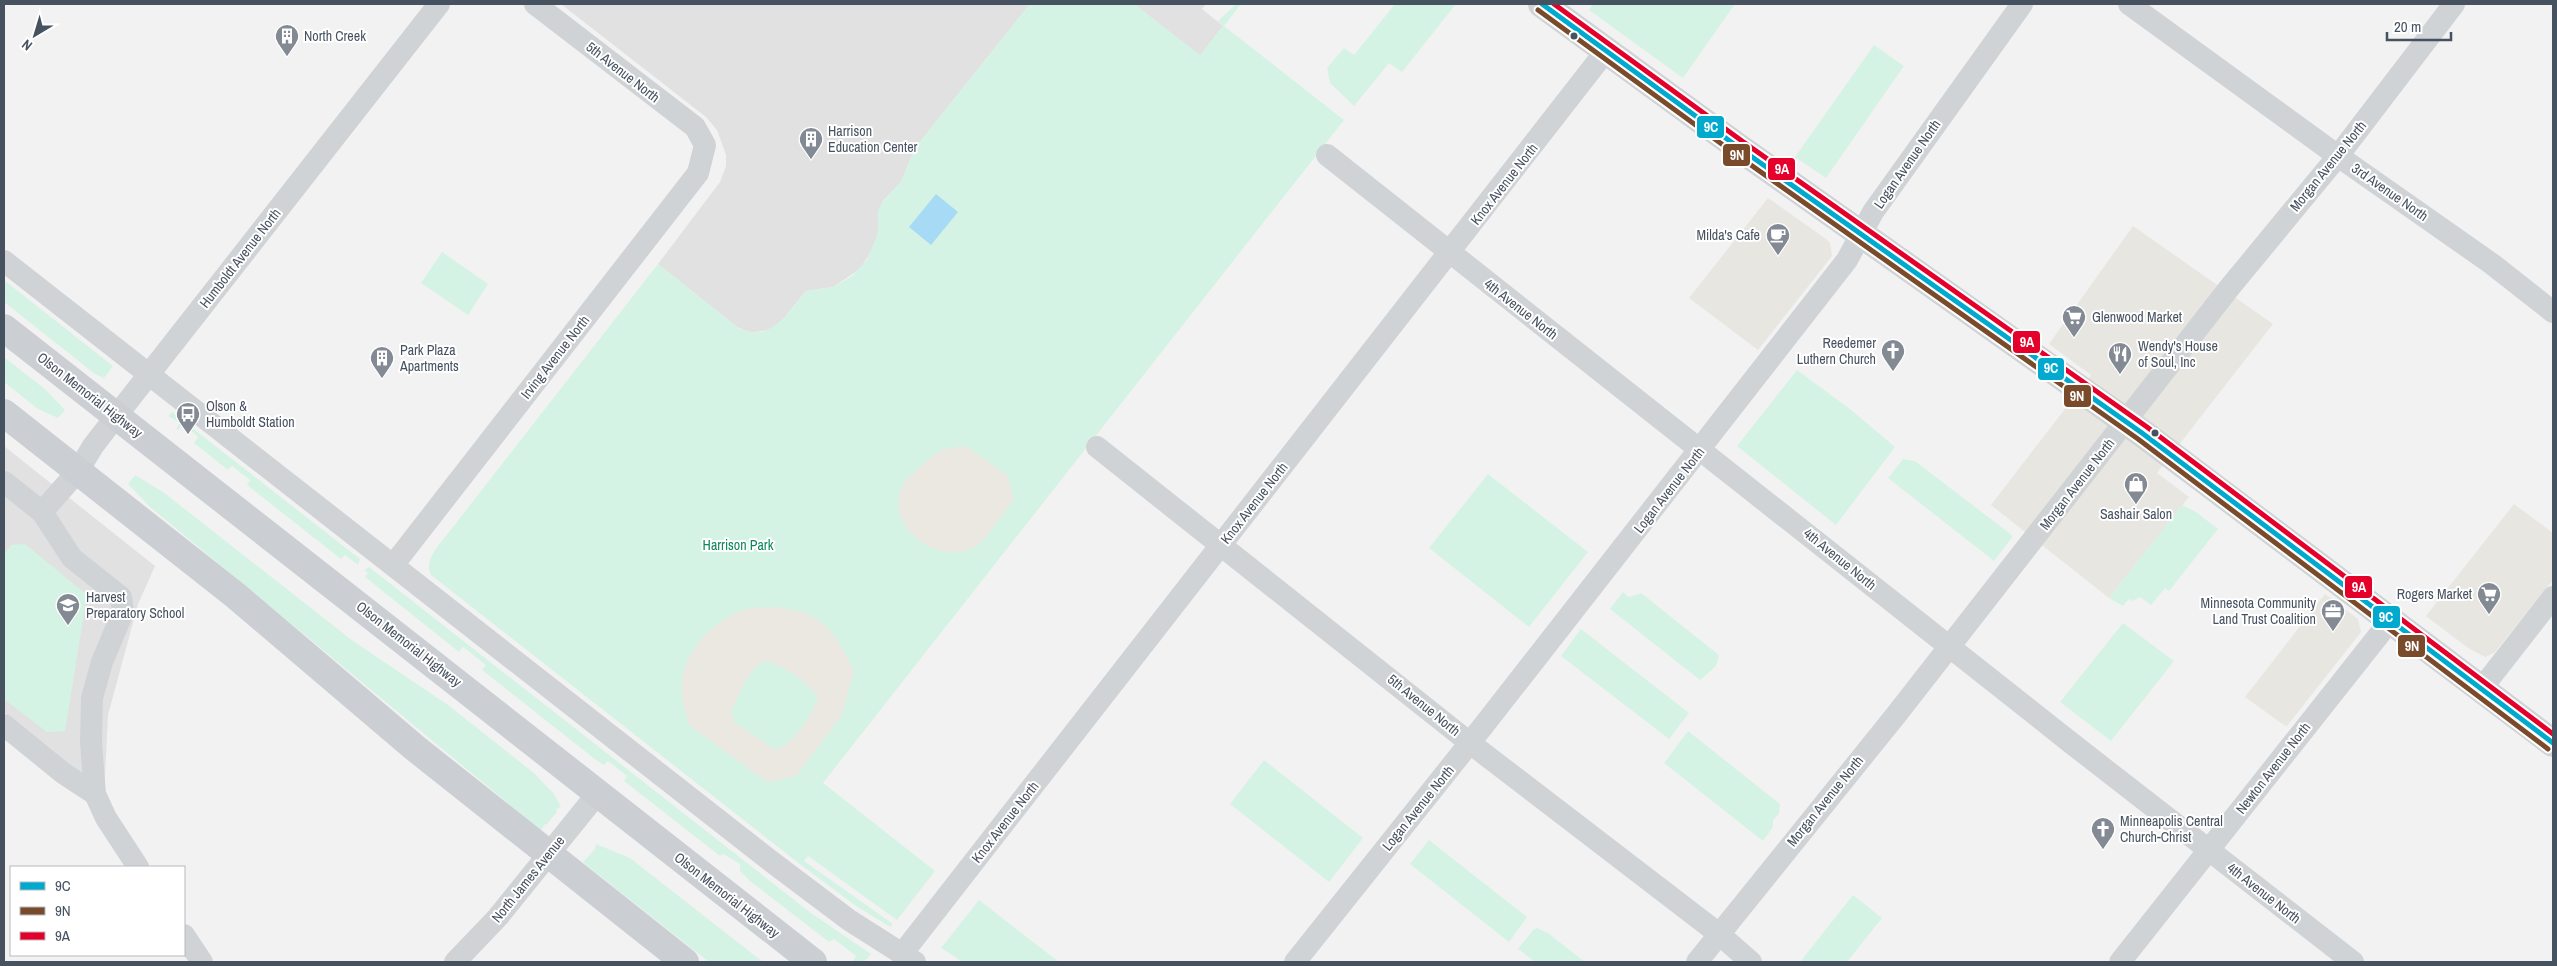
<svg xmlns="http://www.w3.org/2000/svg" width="2557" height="966" font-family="'Archivo Narrow',sans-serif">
<rect width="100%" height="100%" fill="#f3f2f2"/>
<!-- commercial -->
<path fill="#e7e6e0" d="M 1768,198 L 1826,239 L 1830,243 L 1832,256 L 1758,350 L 1689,298 Z
M 2133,226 L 2273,324 L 2157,473 L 2189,497 L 2109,598 L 1991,505 L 2091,375 L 2049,344 Z
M 2514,504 L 2553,533 L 2553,580 L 2494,653 L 2485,657 L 2468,648 L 2426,616 Z
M 2325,594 L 2358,619 L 2361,632 L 2287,726 L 2284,725 L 2245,697 Z"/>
<!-- education -->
<path fill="#e1e1e2" d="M 561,4 L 1030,4 L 915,148 L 901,182 L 883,201 L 878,212 L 879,226 L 876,243 L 860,269 L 833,287 L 806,291 L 779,324 L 772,329 L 756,332 L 749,332 L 737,327 L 658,264 L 720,182 L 726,166 L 726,155 L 717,130 L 706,117 Z
M 1134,4 L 1206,4 L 1202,9 L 1223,26 L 1200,56 Z
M 4,446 L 155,566 L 138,604 L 108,715 L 104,795 L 4,712 Z"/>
<!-- green -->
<path fill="#d5f3e4" d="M 1030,4 L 1134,4 L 1200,55 L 1223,26 L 1218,21 L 1236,4 L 1241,4 L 1224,26 L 1344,120 L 823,783 L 935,871 L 897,920 L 808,856 L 804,861 L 893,924 L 890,927 L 856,906 L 801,865 L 431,575 C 423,560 440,544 449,532 L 658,264 L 737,327 C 769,345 788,313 806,291 L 833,287 L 852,276 L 866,261 L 878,234 L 878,212 L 883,201 L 901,182 L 915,148 Z
M 1395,4 L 1456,4 L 1402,72 L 1389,63 L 1354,106 L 1330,83 L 1327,68 L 1344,48 L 1354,55 Z
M 1593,4 L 1735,4 L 1683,78 L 1589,10 Z
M 1874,45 L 1904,66 L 1826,178 L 1795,157 Z
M 442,252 L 488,284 L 468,315 L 421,283 Z
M 4,280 L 113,366 L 104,378 L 95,374 L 4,302 Z
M 4,357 L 46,390 L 65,410 L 58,418 L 38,409 L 4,382 Z
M 1797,370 L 1850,409 L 1895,447 L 1836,525 L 1737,446 Z
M 172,412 L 360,559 L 358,565 L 345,555 L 341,559 L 247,485 L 250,480 L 232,466 L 228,470 L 194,443 L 198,437 L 183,424 L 178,430 L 176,429 L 180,423 L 168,416 Z
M 1903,459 L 1915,461 L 2013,536 L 1994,561 L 1888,478 Z
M 1488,474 L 1588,552 L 1529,627 L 1429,548 Z
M 135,475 L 163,492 L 353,641 L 448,705 L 534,773 L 554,794 L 561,807 L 556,809 L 557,812 L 547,824 L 544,825 L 542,830 L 539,829 L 150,507 L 128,484 Z
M 2182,505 L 2196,512 L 2218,529 L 2169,591 L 2165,588 L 2151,605 L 2140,597 L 2133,601 L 2129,599 L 2123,606 L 2109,598 Z
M 25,544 L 87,595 L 65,731 L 47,732 L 4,699 L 4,555 L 11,545 Z
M 369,567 L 811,913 L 871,954 C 866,960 862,966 853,961 L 856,956 L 834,939 L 829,942 L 750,881 L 740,871 L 740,864 L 723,854 L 720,856 L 624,781 L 627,776 L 608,761 L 604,765 L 596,760 L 482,670 L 486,665 L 463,647 L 459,652 L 365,577 L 368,573 L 364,570 Z
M 1623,592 L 1629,597 L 1641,593 L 1719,655 L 1716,666 L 1700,680 L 1610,609 Z
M 2123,623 L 2174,661 L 2111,741 L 2060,702 Z
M 1581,629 L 1689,713 L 1669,739 L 1561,656 Z
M 1688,731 L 1780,804 L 1779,814 L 1773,820 L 1773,827 L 1763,841 L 1664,763 Z
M 1264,760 L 1363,838 L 1329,882 L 1230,804 Z
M 1429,840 L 1527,917 L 1509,942 L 1410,864 Z
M 596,844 L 630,858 L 763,962 L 709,962 L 586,865 L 583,862 L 595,849 Z
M 1853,895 L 1882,918 L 1847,962 L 1800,962 Z
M 979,900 L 1059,962 L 963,962 L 941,948 Z
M 1537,928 L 1548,933 L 1585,962 L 1535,962 L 1518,949 L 1533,930 Z"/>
<!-- sand -->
<path fill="#ebe8e1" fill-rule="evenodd" d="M 966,446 L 1008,476 L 1014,500 C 1006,509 984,542 975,547 C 939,566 889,530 900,491 C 903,481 910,476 917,470 C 940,449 935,450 966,446 Z
M 774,607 C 784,609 796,610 805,613 C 831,623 844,649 854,672 L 841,716 L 796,776 L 767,782 L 689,725 C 687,716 683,705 682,695 C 678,657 709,623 743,610 C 752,607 765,608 774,607 ZM 766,661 C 784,666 808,681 818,698 C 810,718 796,741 776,750 L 734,722 L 731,711 C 740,694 748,668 766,661 Z"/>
<!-- water -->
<path fill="#a7dbf5" d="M 936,194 L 958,212 L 931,245 L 909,227 Z"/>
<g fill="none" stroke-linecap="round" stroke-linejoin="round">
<!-- minor -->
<path stroke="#d0d3d6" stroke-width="22" d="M 2129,4 L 2338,156 L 2492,264 L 2553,312
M 1327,155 L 2075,746 L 2353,962
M 4,261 L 772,862 L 849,920 L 915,962
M 1097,447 L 1470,743 L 1719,934 L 1751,962
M 4,482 L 42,512 L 72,558 L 121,597 L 123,612 L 102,662 L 92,698 L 91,742 L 95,794 L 106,818 L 138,867
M 42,512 L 78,471 L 93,446 L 117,415 L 439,4
M 394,564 L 698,173 L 705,145 L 695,127 L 535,4
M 2482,688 L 2553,597
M 4,725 L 63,773 L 95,794
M 184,935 L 202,962
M 902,954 L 1605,52
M 455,962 L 498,917 L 598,793
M 1295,962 L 1484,725 L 1847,260 L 1873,212 L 2022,4
M 1697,962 L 1896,715 L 2230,287 L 2338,156 L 2454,4
M 2120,962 L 2390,621"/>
<!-- tertiary -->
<path stroke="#d0d3d6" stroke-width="28" d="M 1542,4 L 1738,147 L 2142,433 L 2553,743"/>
<!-- primary -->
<path stroke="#cbced3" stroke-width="28" d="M 4,328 L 813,962
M 4,413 L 235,595 L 415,748 L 685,962"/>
<!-- bus-1 casing -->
<g stroke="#fff" stroke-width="9">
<path id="bus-1" d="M 1542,4 L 1738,147 L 2142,433 L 2553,743"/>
</g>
<!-- bus-2 casing -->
<g stroke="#fff" stroke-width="9">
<path id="bus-2" d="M 1538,10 L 1734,153 L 2138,439 L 2548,749"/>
</g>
<!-- bus-3 casing -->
<g stroke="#fff" stroke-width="9">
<path id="bus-3" d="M 1554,4 L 1742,141 L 2147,427 L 2553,734"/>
</g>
<!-- bus-1 -->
<use href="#bus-1" stroke="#00a9ce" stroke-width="5"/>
<!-- bus-2 -->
<use href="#bus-2" stroke="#7a4b2a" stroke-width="5"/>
<!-- bus-3 -->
<use href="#bus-3" stroke="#e4002b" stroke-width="5"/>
</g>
<!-- icons -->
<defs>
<g id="building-pin" transform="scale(1.25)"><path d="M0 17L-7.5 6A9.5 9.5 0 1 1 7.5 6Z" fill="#838a94" stroke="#fff"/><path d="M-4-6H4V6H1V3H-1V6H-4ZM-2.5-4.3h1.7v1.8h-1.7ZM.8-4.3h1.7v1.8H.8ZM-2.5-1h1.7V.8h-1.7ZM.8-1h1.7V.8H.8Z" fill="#fff"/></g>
<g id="cafe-pin" transform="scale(1.25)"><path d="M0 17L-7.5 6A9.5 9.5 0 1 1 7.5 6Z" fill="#838a94" stroke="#fff"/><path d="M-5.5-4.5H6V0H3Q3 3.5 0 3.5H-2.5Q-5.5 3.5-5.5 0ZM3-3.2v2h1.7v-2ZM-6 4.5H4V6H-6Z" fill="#fff"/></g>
<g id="supermarket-pin" transform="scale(1.25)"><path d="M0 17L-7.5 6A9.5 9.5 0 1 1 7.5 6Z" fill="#838a94" stroke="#fff"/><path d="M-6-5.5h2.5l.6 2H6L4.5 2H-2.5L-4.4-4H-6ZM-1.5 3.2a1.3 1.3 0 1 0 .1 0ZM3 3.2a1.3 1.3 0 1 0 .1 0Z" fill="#fff"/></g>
<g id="church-pin" transform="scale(1.25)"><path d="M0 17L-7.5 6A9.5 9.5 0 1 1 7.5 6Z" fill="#838a94" stroke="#fff"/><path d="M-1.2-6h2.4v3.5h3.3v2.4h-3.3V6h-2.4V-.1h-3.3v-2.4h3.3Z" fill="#fff"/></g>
<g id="restaurant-pin" transform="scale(1.25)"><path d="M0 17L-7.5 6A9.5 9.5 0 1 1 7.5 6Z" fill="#838a94" stroke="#fff"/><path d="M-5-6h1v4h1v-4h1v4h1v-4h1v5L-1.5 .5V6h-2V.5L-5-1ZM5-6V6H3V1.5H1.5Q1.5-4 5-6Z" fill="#fff"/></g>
<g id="bus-pin" transform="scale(1.25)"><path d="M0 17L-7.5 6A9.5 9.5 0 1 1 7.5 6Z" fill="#838a94" stroke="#fff"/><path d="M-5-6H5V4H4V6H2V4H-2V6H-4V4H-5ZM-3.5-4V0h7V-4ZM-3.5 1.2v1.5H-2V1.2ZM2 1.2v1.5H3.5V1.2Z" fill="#fff"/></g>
<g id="shop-pin" transform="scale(1.25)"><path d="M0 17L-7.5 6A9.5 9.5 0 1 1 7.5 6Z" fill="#838a94" stroke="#fff"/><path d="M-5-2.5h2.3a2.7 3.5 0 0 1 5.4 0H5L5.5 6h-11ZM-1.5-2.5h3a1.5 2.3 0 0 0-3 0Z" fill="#fff"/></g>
<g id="school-pin" transform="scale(1.25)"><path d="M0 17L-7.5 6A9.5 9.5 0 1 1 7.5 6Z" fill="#838a94" stroke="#fff"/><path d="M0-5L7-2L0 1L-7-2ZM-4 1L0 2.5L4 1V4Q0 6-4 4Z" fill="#fff"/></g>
<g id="office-pin" transform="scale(1.25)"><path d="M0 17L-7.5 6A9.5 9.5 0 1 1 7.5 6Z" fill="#838a94" stroke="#fff"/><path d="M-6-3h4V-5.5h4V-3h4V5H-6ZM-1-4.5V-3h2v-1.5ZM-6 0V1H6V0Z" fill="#fff"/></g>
</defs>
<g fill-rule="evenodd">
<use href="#building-pin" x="287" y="36"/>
<use href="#building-pin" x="811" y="139"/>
<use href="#cafe-pin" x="1778" y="235"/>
<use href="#supermarket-pin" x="2074" y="317"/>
<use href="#church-pin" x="1893" y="351"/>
<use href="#restaurant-pin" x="2120" y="354"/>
<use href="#building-pin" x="382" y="358"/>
<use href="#bus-pin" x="188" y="414"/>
<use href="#shop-pin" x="2136" y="484"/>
<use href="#supermarket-pin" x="2489" y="594"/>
<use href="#school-pin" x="68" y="605"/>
<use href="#office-pin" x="2333" y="611"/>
<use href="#church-pin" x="2103" y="829"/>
</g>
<!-- markers -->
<g fill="#475261" stroke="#fff" stroke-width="2">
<circle cx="1574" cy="36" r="4.5"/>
<circle cx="2155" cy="433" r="4.5"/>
</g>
<g text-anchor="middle" stroke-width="4" stroke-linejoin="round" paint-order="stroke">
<!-- poi labels -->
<g font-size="14" fill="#475261" stroke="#fff" text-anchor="start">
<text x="304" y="41">North Creek</text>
<text x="828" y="136">Harrison<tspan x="828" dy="16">Education Center</tspan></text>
<text x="1760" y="240" text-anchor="end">Milda's Cafe</text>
<text x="2092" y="322">Glenwood Market</text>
<text x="1876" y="348" text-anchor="end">Reedemer<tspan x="1876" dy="16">Luthern Church</tspan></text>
<text x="2138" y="351">Wendy's House<tspan x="2138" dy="16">of Soul, Inc</tspan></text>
<text x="400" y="355">Park Plaza<tspan x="400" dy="16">Apartments</tspan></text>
<text x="206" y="411">Olson &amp;<tspan x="206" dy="16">Humboldt Station</tspan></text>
<text x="2136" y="519" text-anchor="middle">Sashair Salon</text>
<text x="2472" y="599" text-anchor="end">Rogers Market</text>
<text x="86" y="602">Harvest<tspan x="86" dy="16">Preparatory School</tspan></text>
<text x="2316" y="608" text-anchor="end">Minnesota Community<tspan x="2316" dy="16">Land Trust Coalition</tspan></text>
<text x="2120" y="826">Minneapolis Central<tspan x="2120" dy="16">Church-Christ</tspan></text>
</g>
<!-- street labels -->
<g font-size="14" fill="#475261" stroke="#fff">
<text transform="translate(623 72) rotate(38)" y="5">5th Avenue North</text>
<text transform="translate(1907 164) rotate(-55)" y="5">Logan Avenue North</text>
<text transform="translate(2328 166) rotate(-51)" y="5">Morgan Avenue North</text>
<text transform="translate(1504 184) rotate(-52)" y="5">Knox Avenue North</text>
<text transform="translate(2390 192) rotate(35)" y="5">3rd Avenue North</text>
<text transform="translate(240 258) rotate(-52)" y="5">Humboldt Avenue North</text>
<text transform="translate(1521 309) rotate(38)" y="5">4th Avenue North</text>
<text transform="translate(555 357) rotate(-52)" y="5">Irving Avenue North</text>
<text transform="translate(90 395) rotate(38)" y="5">Olson Memorial Highway</text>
<text transform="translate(2077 484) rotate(-52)" y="5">Morgan Avenue North</text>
<text transform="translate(1669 490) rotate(-52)" y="5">Logan Avenue North</text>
<text transform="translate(1254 503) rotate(-52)" y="5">Knox Avenue North</text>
<text transform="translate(1840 559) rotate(39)" y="5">4th Avenue North</text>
<text transform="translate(409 644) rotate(38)" y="5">Olson Memorial Highway</text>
<text transform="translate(1424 705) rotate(39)" y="5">5th Avenue North</text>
<text transform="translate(2273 768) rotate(-52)" y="5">Newton Avenue North</text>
<text transform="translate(1825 801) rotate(-51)" y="5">Morgan Avenue North</text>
<text transform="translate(1418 808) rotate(-51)" y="5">Logan Avenue North</text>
<text transform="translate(1005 822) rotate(-52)" y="5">Knox Avenue North</text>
<text transform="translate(528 879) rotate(-51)" y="5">North James Avenue</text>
<text transform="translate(2264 893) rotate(38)" y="5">4th Avenue North</text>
<text transform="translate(727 895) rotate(38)" y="5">Olson Memorial Highway</text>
</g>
<!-- park labels -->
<g font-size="14" fill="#0e8758" stroke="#fff">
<text x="738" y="550">Harrison Park</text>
</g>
</g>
<g stroke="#fff" stroke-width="2">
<rect x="1696" y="115" width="29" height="24" rx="5" fill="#00a9ce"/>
<rect x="1722" y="143" width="29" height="24" rx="5" fill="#7a4b2a"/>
<rect x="1767" y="157" width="29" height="24" rx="5" fill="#e4002b"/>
<rect x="2012" y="330" width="29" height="24" rx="5" fill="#e4002b"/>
<rect x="2037" y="357" width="28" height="24" rx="5" fill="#00a9ce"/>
<rect x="2063" y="384" width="29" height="24" rx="5" fill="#7a4b2a"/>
<rect x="2344" y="575" width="29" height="24" rx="5" fill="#e4002b"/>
<rect x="2372" y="605" width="29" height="24" rx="5" fill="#00a9ce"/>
<rect x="2397" y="634" width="29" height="24" rx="5" fill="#7a4b2a"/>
</g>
<g font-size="14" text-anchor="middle" font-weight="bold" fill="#fff">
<text x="1711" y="132">9C</text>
<text x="1737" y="160">9N</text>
<text x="1782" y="174">9A</text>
<text x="2027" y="347">9A</text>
<text x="2051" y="373">9C</text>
<text x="2077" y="401">9N</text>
<text x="2359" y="592">9A</text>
<text x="2386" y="622">9C</text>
<text x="2412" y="651">9N</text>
</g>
<!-- border -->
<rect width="2557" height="966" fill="none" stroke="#475261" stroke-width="10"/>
<!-- legend -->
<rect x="10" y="866" width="175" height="90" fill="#ffffff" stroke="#b5bac0"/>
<rect x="20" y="882" width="25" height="8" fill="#00a9ce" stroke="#b5bac0"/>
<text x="55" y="891" font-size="15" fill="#475261">9C</text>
<rect x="20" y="907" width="25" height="8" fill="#7a4b2a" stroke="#b5bac0"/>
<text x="55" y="916" font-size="15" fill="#475261">9N</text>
<rect x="20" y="932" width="25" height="8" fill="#e4002b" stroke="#b5bac0"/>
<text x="55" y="941" font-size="15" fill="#475261">9A</text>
<!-- north arrow -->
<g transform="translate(35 35) rotate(218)" stroke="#ffffff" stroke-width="4" paint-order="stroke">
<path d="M0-4L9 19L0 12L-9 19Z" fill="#475261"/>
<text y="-8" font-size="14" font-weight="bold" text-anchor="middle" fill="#475261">N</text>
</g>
<!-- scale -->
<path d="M2387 32v8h64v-8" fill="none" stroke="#475261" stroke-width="2.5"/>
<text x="2394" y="32" font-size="15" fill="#475261" stroke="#ffffff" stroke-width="4" paint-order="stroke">20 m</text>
</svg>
